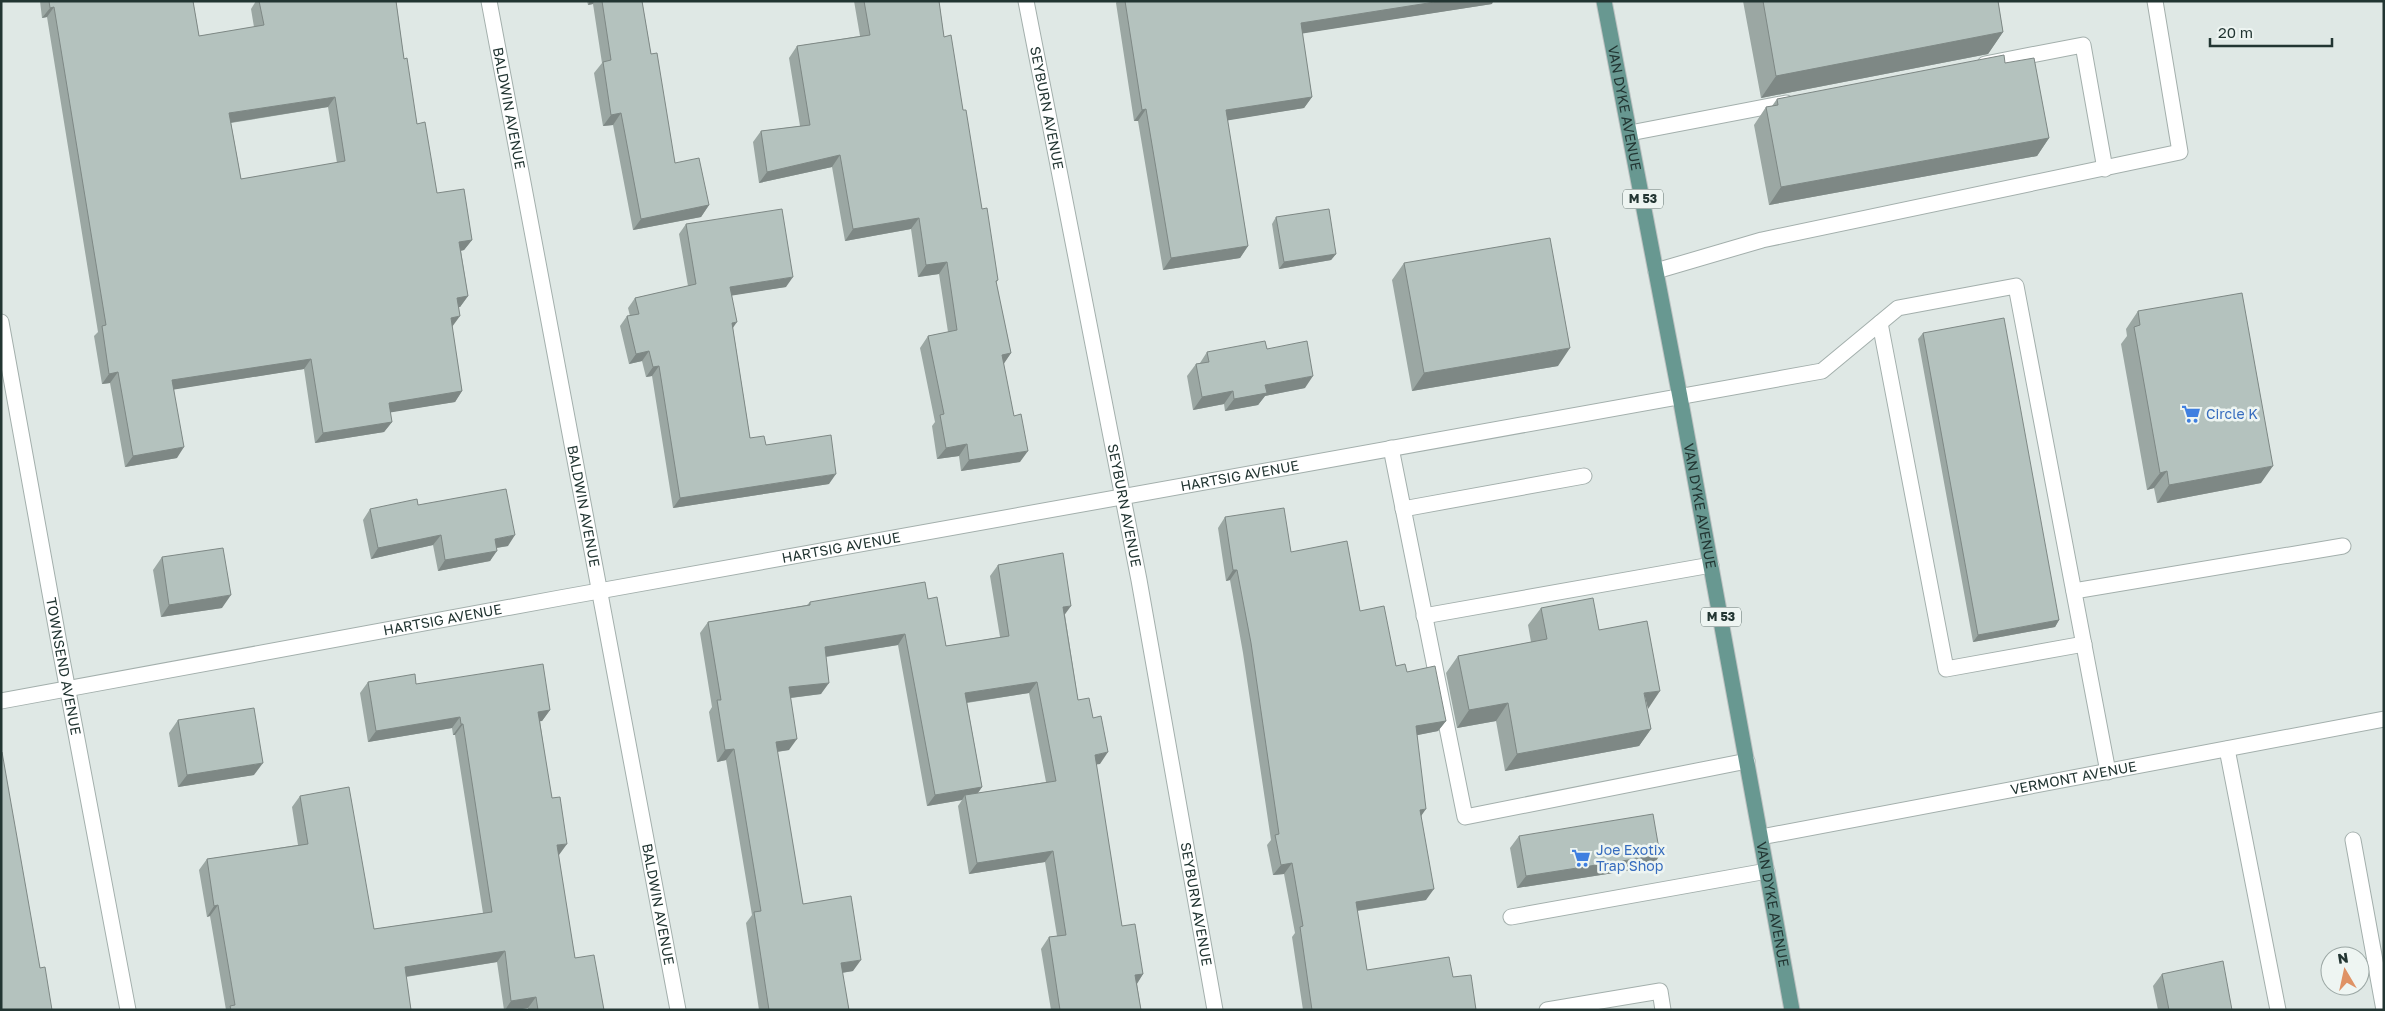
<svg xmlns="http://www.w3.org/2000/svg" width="2385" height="1011" font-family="'Golos Text',sans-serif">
<rect width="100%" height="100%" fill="#dfe8e5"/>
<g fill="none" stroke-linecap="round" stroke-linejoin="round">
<!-- minor casing -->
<g stroke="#a3afac" stroke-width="17">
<g id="minor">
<path id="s1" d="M 489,1 L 678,1010"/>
<path id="s2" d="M 1026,1 L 1139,580 L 1215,1010"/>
<path d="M 1985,64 L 2083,45 L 2105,169"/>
<path d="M 1630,133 L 1786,103"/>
<path d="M 1656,271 L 1762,240 L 2180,152 L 2155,1"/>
<path id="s3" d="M 1,322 L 61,654 L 128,1010"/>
<path d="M 1880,323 L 1946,669 L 2084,644"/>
<path d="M 1391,448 L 1465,817 L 1747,761"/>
<path d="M 1403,509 L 1584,476"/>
<path d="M 2074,591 L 2343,546"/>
<path d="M 1424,616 L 1711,565"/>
<path id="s4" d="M 1,701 L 560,598 L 1822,371 L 1898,308 L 2016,286 L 2108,772"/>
<path d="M 2227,749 L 2278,1010"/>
<path id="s5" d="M 1761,837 L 2384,719"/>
<path d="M 2353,840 L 2384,1010"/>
<path d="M 1511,917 L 1767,871"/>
<path d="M 1547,1010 L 1660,991 L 1663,1010"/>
</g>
</g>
<!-- major casing -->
<g stroke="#bdc2c2" stroke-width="17">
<g id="major">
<path id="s6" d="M 1604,1 L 1680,397 L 1792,1010"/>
</g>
</g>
<!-- minor -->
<use href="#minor" stroke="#fff" stroke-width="15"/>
<!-- major -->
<use href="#major" stroke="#689891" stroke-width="15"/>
</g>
<!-- wall -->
<path fill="#9ba7a3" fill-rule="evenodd" d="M 40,1 L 193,1 L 199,36 L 254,27 L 251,9 L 256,1 L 396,1 L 404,59 L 417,124 L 437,193 L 472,240 L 464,250 L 461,251 L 468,296 L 460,307 L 458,307 L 452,327 L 462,391 L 455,402 L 390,412 L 392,422 L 384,432 L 315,443 L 304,369 L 174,389 L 177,458 L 125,467 L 110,383 L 102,384 L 94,336 L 98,332 L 47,17 L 42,18 ZM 328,107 L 337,163 L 241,179 L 231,123 Z
M 587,1 L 642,1 L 651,54 L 675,163 L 709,205 L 701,217 L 633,230 L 613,125 L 603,126 L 594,73 L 602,63 L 593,4 L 588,5 Z
M 854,1 L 939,1 L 944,37 L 963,110 L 982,209 L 998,280 L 996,283 L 1011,353 L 1003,364 L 1020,462 L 961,471 L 959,456 L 937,459 L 932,426 L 935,422 L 920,348 L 928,336 L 948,332 L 939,274 L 918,277 L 911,229 L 845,241 L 832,167 L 759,183 L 753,142 L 761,131 L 800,126 L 789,58 L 797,46 L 860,36 Z
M 1117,1 L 1493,1 L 1492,4 L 1302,33 L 1312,97 L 1304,108 L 1227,120 L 1248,246 L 1240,258 L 1163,270 L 1138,121 L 1134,121 L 1116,3 Z
M 1743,1 L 1998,1 L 2003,32 L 1988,54 L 1761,98 Z
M 2005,63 L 2049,138 L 2037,156 L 1769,205 L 1754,125 L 1766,107 L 1772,106 L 1777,99 Z
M 1276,217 L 1336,254 L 1331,260 L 1279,269 L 1272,224 Z
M 686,224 L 786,287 L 732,295 L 733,329 L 750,438 L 766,445 L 829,484 L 673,508 L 652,376 L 646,377 L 642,361 L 629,364 L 620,326 L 627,316 L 630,316 L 628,308 L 635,298 L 688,286 L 679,234 Z
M 1404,263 L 1558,366 L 1412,391 L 1392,280 Z
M 2138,311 L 2261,483 L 2157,503 L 2154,488 L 2147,490 L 2121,344 L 2127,336 L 2126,329 Z
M 1923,333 L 2059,620 L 2055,627 L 1973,642 L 1918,339 Z
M 1267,349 L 1305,388 L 1265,396 L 1258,405 L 1225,411 L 1224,404 L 1193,410 L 1187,376 L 1196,364 L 1200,363 L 1207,352 Z
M 418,505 L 508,546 L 497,548 L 490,561 L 438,571 L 433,545 L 371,559 L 363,520 L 370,509 Z
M 1225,517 L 1291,552 L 1360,611 L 1396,666 L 1407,672 L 1446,721 L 1438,731 L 1417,735 L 1426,900 L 1357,911 L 1367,970 L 1453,977 L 1476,1010 L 1303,1010 L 1292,937 L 1295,933 L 1284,874 L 1273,875 L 1267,845 L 1271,840 L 1243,653 L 1230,580 L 1226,581 L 1218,528 Z
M 162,557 L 222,608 L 161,617 L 153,570 Z
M 998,565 L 1065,615 L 1078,700 L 1100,764 L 1096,764 L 1122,926 L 1143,974 L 1137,984 L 1141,1010 L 1051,1010 L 1041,949 L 1049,937 L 1057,936 L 1045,862 L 969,874 L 958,806 L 962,800 L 927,806 L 898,645 L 826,657 L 821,694 L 791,698 L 789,750 L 777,752 L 803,904 L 853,971 L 842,973 L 849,1010 L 759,1010 L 746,923 L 752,915 L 726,760 L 717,762 L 709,712 L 712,707 L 700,633 L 708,622 L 807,605 L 810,602 L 928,599 L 946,646 L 1000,637 L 990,576 ZM 1029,693 L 1046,782 L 978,793 L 982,787 L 967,703 Z
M 1541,608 L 1599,630 L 1647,709 L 1651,729 L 1639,746 L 1505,771 L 1496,721 L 1457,728 L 1446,673 L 1458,656 L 1531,642 L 1528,625 Z
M 368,682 L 416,684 L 550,710 L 542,721 L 540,721 L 559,855 L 558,855 L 575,958 L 604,1010 L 528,1010 L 528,1008 L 516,1010 L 504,1010 L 497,962 L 406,977 L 411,1010 L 226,1010 L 210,916 L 207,917 L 199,870 L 207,859 L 298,845 L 292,807 L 300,796 L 374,929 L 483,913 L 455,735 L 453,735 L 452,728 L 368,742 L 360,693 Z
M 178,720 L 254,775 L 178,787 L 169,733 Z
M 1519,836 L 1652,867 L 1517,888 L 1510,848 Z
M 2162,974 L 2232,1010 L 2158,1010 L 2153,986 Z"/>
<!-- shaded-wall -->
<path fill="#7e8885" d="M 590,1 L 594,1 L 593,4 L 588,5 Z
M 1441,1 L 1493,1 L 1492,4 L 1293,35 L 1301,23 Z
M 54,7 L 47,17 L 42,18 L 50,8 Z
M 2003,32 L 1988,54 L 1761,98 L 1776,76 Z
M 335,97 L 328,107 L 222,124 L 229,113 Z
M 1312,97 L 1304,108 L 1218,122 L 1226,110 Z
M 1146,109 L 1138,121 L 1134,121 L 1142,110 Z
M 621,113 L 613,125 L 603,126 L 611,115 Z
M 2049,138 L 2037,156 L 1769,205 L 1781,187 Z
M 840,155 L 832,167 L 759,183 L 767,172 Z
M 709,205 L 701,217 L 633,230 L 641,219 Z
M 919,218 L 911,229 L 845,241 L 853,229 Z
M 472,240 L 464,250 L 452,252 L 459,242 Z
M 1248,246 L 1240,258 L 1163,270 L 1171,258 Z
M 1336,254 L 1331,260 L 1279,269 L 1284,262 Z
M 947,262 L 939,274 L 918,277 L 926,265 Z
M 793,277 L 786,287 L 723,297 L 730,287 Z
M 468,296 L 460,307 L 449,308 L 457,298 Z
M 460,316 L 452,327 L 451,318 Z
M 737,322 L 730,332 L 732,323 Z
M 1570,348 L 1558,366 L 1412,391 L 1424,373 Z
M 649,351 L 642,361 L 629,364 L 636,354 Z
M 1011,353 L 1003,365 L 1002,355 Z
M 311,359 L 304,369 L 165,391 L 172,380 Z
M 659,366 L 652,376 L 646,377 L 653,367 Z
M 118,372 L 110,383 L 102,384 L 109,374 Z
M 1313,376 L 1305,388 L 1265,396 L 1258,405 L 1225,411 L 1234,399 L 1265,385 Z
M 462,391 L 455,402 L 381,414 L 389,403 Z
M 1233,391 L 1224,404 L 1193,410 L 1202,397 Z
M 392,422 L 384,432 L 315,443 L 323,433 Z
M 967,444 L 959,456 L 937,459 L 946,448 Z
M 184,447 L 177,458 L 125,467 L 133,456 Z
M 1028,451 L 1020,462 L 961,471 L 969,460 Z
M 2273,466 L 2261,483 L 2157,503 L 2169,485 Z
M 2167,471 L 2154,488 L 2147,490 L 2160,473 Z
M 836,474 L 829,484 L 673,508 L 680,498 Z
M 441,535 L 433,545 L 371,559 L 378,548 Z
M 515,535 L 508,546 L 488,549 L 495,539 Z
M 497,551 L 490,561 L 438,571 L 445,560 Z
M 1233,570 L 1237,570 L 1230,580 L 1226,581 Z
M 231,595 L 222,608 L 161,617 L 169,605 Z
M 1071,606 L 1063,617 L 1063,607 Z
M 2059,620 L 2055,627 L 1973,642 L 1978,635 Z
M 905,634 L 898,645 L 817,658 L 825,647 Z
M 1037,682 L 1029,693 L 957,704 L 965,693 Z
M 829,683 L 821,694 L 781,699 L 789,687 Z
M 1660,691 L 1648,709 L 1644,693 Z
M 1508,703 L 1496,721 L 1457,728 L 1469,710 Z
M 550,710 L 542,721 L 530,723 L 538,712 Z
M 460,717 L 452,728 L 368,742 L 376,731 Z
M 1446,721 L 1438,731 L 1408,737 L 1416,726 Z
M 461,724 L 463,724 L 455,735 L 453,735 Z
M 1651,729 L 1639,746 L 1505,771 L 1517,754 Z
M 797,739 L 789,750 L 768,753 L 776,742 Z
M 734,749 L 726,760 L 717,762 L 725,750 Z
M 1108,752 L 1100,764 L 1087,766 L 1095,755 Z
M 263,763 L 254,775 L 178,787 L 187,775 Z
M 982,787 L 974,798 L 965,795 L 962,800 L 927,806 L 935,795 Z
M 1426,809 L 1419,819 L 1420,810 Z
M 567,844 L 559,855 L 549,856 L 557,845 Z
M 1053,851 L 1045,862 L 969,874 L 977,863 Z
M 1660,855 L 1652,867 L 1517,888 L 1526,876 Z
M 1292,863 L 1284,874 L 1273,875 L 1281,865 Z
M 1434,889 L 1426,900 L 1348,912 L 1356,902 Z
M 218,905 L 210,916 L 207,917 L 214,906 Z
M 505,951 L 497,962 L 397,978 L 405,967 Z
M 861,960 L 853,971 L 833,974 L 841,963 Z
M 1143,974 L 1136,985 L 1135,975 Z
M 536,997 L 528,1008 L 516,1010 L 505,1010 L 511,1001 Z"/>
<!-- building -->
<path fill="#b4c2be" stroke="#7e8885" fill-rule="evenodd" d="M 49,1 L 193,1 L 199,36 L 264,25 L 259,1 L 396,1 L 404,59 L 407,58 L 417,124 L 425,122 L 437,193 L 464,189 L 472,240 L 459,242 L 468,296 L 457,298 L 460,316 L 451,318 L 462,391 L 389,403 L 392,422 L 323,433 L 311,359 L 172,380 L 184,447 L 133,456 L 118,372 L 109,374 L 102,326 L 106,325 L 54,7 L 50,8 ZM 335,97 L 345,161 L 241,179 L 229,113 Z
M 602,1 L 642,1 L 651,54 L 657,53 L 675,163 L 699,158 L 709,205 L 641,219 L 621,113 L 611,115 L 603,62 L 611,60 Z
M 864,1 L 939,1 L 944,37 L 951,35 L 963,110 L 966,110 L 982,209 L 987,208 L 998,280 L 996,281 L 1011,353 L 1002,355 L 1014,416 L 1021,414 L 1028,451 L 969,460 L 967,444 L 946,448 L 940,415 L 944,414 L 928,336 L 957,330 L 947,262 L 926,265 L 919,218 L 853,229 L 840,155 L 767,172 L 761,131 L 810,125 L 797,46 L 870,35 Z
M 1125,1 L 1441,1 L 1301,23 L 1312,97 L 1226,110 L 1248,246 L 1171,258 L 1146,109 L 1142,110 Z
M 1763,1 L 1998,1 L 2003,32 L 1776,76 Z
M 2004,55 L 2005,63 L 2034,58 L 2049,138 L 1781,187 L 1766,107 L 1778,105 L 1777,99 Z
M 782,209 L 793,277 L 730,287 L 737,322 L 732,323 L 750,438 L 764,436 L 766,445 L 831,435 L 836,474 L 680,498 L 659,366 L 653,367 L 649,351 L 636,354 L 627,316 L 639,314 L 635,298 L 696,284 L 686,224 Z
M 1329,209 L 1336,254 L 1284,262 L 1276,217 Z
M 1550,238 L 1570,348 L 1424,373 L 1404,263 Z
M 2242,293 L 2273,466 L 2169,485 L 2167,471 L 2160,473 L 2134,327 L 2140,325 L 2138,311 Z
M 2004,318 L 2059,620 L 1978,635 L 1923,333 Z
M 1265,341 L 1267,349 L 1307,341 L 1313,376 L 1265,385 L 1267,393 L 1234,399 L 1233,391 L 1202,397 L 1196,364 L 1209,362 L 1207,352 Z
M 506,489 L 515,535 L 495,539 L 497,551 L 445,560 L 441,535 L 378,548 L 370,509 L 417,499 L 418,505 Z
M 1284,508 L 1291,552 L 1347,541 L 1360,611 L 1384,606 L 1396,666 L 1405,664 L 1407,672 L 1435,666 L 1446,721 L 1416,726 L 1426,809 L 1420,810 L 1434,889 L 1356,902 L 1367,970 L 1449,957 L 1453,977 L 1471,975 L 1476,1010 L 1312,1010 L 1300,927 L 1303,926 L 1292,863 L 1281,865 L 1275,835 L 1279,834 L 1251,643 L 1237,570 L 1233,570 L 1225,517 Z
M 223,548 L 231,595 L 169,605 L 162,557 Z
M 1063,553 L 1071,606 L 1063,607 L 1078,700 L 1089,698 L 1093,718 L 1101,716 L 1108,752 L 1095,755 L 1122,926 L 1135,924 L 1143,974 L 1135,975 L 1141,1010 L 1060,1010 L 1049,937 L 1066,935 L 1053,851 L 977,863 L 965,795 L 1056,781 L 1037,682 L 965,693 L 982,787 L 935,795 L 905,634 L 825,647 L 829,683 L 789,687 L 797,739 L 776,742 L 803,904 L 851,896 L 861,960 L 841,963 L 849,1010 L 769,1010 L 754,912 L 761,911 L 734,749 L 725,750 L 717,700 L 721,700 L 708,622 L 810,605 L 810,602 L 925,582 L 928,599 L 937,597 L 946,646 L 1009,636 L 998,565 Z
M 1593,598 L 1599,630 L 1647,621 L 1660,691 L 1644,693 L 1651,729 L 1517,754 L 1508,703 L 1469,710 L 1458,656 L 1547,639 L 1541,608 Z
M 543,664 L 550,710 L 538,712 L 552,798 L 560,797 L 567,844 L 557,845 L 575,958 L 594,955 L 604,1010 L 538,1010 L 536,997 L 511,1001 L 505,951 L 405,967 L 411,1010 L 231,1010 L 230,1006 L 235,1005 L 218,905 L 214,906 L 207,859 L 308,844 L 300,796 L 349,787 L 374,929 L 492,912 L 463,724 L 461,724 L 460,717 L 376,731 L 368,682 L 415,674 L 416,684 Z
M 254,708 L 263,763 L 187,775 L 178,720 Z
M 2,752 L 40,968 L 45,967 L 52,1010 L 1,1010 L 1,753 Z
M 1653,814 L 1660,855 L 1526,876 L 1519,836 Z
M 2223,961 L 2232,1010 L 2169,1010 L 2162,974 Z"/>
<!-- icons -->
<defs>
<g id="supermarket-bare" transform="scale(1.5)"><path d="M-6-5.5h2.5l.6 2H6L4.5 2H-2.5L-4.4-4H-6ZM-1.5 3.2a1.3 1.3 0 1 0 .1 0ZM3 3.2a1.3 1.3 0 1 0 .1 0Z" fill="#3f7fe0" stroke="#eef5f2" stroke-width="2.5" paint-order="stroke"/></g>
</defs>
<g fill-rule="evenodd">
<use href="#supermarket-bare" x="2191" y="414"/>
<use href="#supermarket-bare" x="1581" y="858"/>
</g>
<g text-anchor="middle" stroke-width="5" stroke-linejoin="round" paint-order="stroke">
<!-- shield labels -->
<g fill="#eef5f2" stroke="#5f6f6c" stroke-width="1">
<rect x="1623" y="189.5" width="40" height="19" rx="4"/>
<rect x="1701" y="607.5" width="40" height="19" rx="4"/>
</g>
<g font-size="12" font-weight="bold" fill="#223532">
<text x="1643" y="203">M 53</text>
<text x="1721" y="621">M 53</text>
</g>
<!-- street labels -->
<g font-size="14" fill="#223532" stroke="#eef5f2">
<text dy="5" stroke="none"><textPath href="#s1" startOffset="109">BALDWIN AVENUE</textPath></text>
<text dy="5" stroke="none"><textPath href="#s2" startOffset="109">SEYBURN AVENUE</textPath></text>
<text dy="5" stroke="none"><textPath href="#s6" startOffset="109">VAN DYKE AVENUE</textPath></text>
<text dy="5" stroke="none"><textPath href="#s4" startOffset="1259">HARTSIG AVENUE</textPath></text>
<text dy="5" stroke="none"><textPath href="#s1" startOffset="514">BALDWIN AVENUE</textPath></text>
<text dy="5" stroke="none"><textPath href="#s2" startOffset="514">SEYBURN AVENUE</textPath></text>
<text dy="5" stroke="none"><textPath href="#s6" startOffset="514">VAN DYKE AVENUE</textPath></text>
<text dy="5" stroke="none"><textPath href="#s4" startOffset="854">HARTSIG AVENUE</textPath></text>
<text dy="5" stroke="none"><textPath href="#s4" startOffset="449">HARTSIG AVENUE</textPath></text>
<text dy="5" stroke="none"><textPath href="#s3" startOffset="350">TOWNSEND AVENUE</textPath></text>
<text dy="5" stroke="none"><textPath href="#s5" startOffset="318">VERMONT AVENUE</textPath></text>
<text dy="5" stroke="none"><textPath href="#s2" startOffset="919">SEYBURN AVENUE</textPath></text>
<text dy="5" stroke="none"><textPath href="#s6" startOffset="919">VAN DYKE AVENUE</textPath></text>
<text dy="5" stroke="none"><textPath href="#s1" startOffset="919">BALDWIN AVENUE</textPath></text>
</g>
<!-- shop labels -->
<g font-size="14" fill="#366cbe" stroke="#eef5f2" text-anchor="start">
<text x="2206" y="419">Circle K</text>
<text x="1596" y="855">Joe Exotix<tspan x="1596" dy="16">Trap Shop</tspan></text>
</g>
</g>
<!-- border -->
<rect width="2385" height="1011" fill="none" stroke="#223532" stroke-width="5"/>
<!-- north arrow -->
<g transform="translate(2345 971) rotate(351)"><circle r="24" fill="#eef5f2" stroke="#9ca8a5"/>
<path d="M0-4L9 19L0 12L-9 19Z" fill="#df9265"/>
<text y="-8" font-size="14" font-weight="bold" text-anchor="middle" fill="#223532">N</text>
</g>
<!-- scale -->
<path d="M2210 38v8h122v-8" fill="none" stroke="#223532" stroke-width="2.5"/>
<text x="2218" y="38" font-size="15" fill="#223532" stroke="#eef5f2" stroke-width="4" paint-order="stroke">20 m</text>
</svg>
